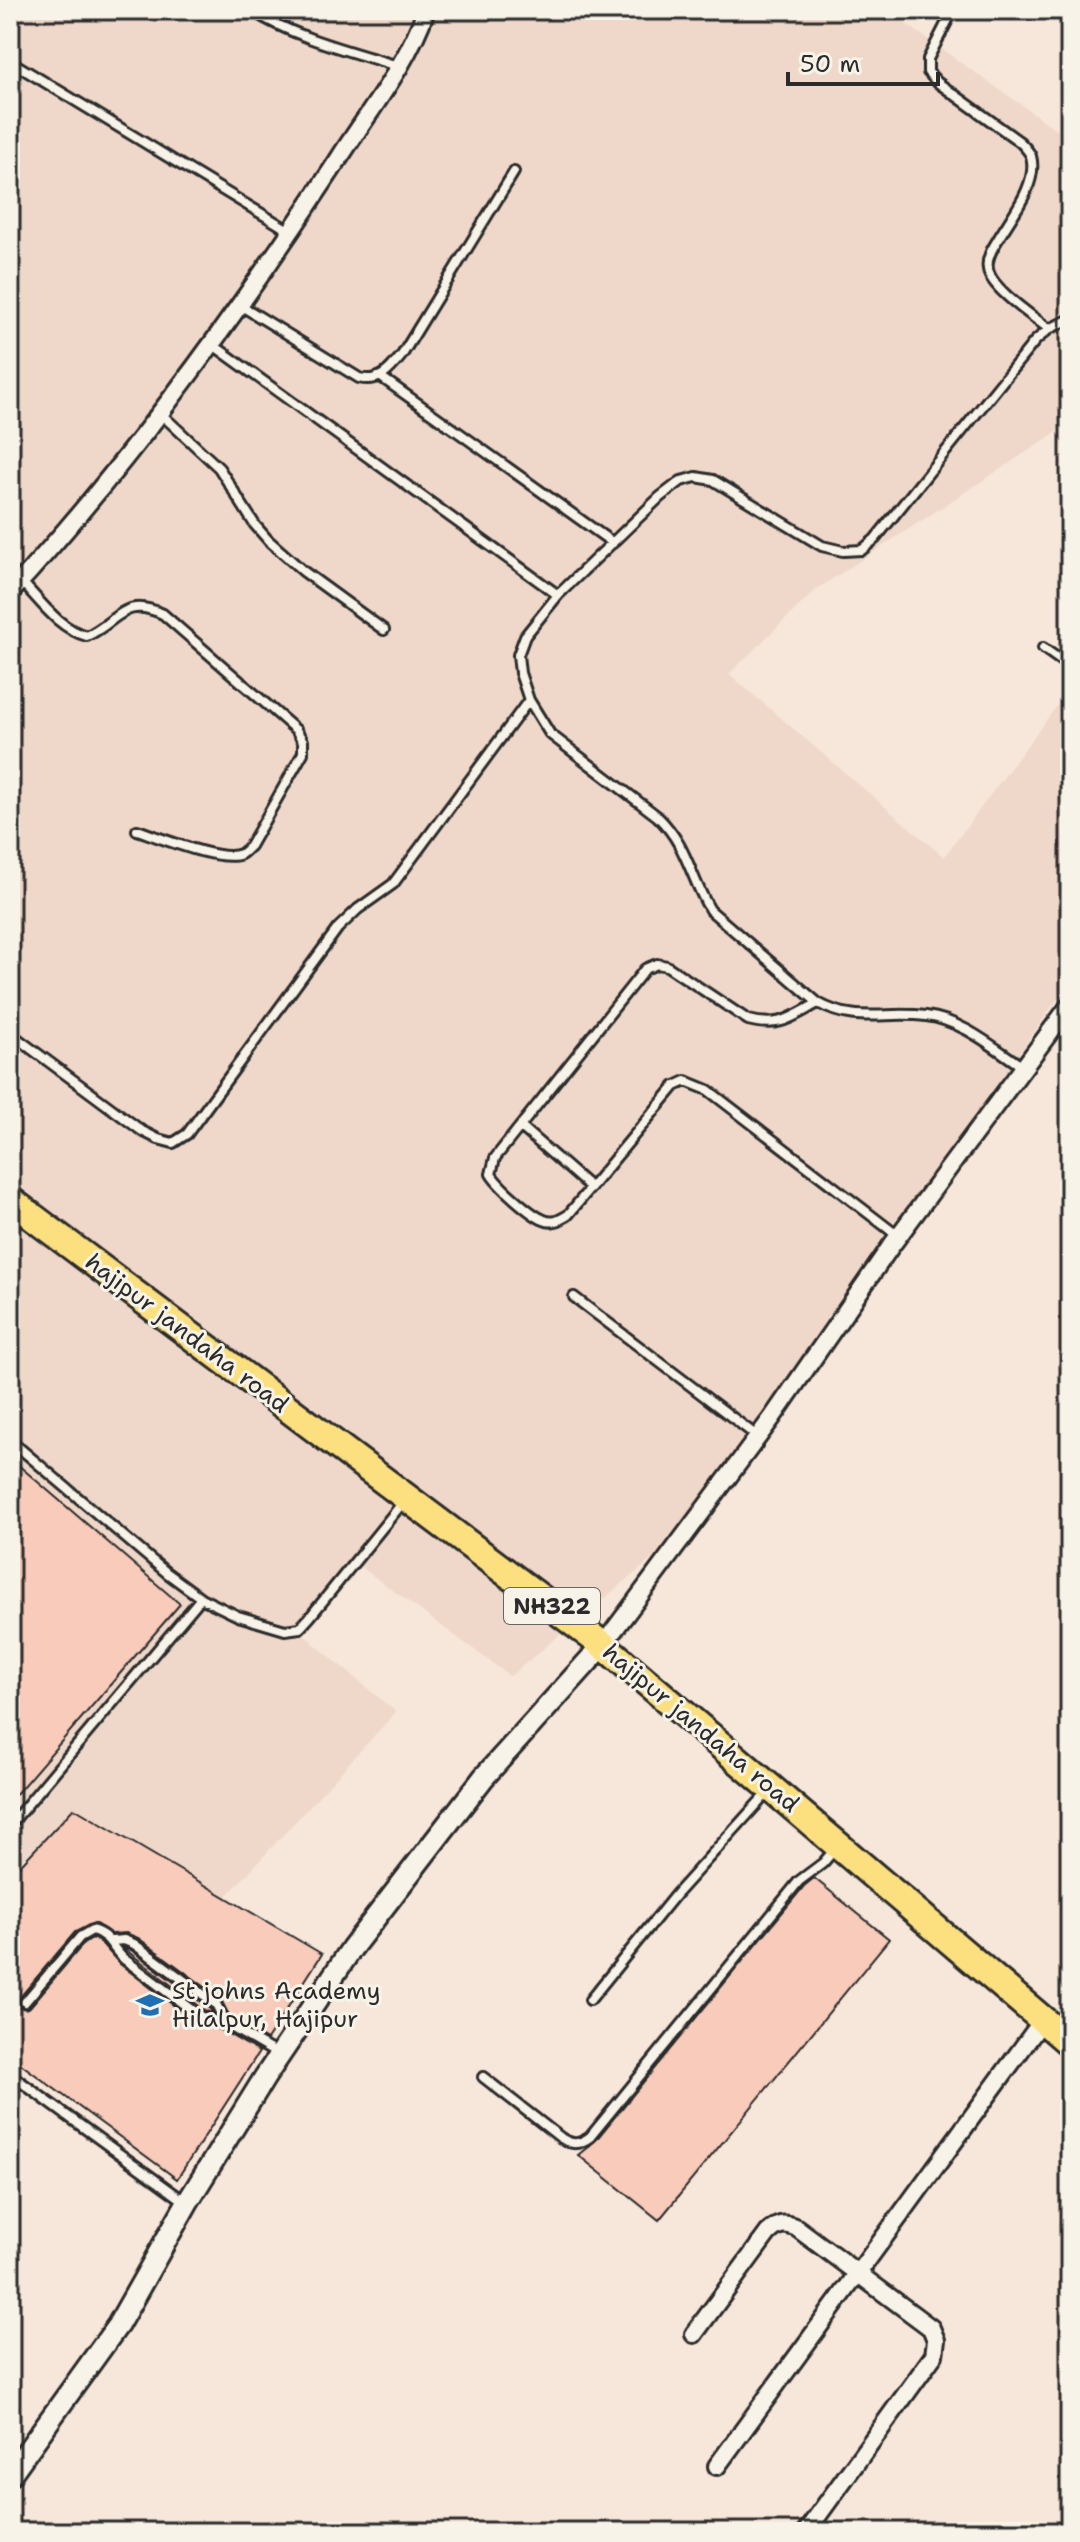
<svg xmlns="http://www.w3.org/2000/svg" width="1080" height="2542" font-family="'Shantell Sans',sans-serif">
<rect width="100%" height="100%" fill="#f7e7da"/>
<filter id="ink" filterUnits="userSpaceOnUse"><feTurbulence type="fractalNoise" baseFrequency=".0125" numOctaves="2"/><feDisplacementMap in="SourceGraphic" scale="16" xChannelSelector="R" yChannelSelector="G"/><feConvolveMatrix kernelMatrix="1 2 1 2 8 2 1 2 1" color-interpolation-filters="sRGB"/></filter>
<g filter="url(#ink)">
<!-- built -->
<path fill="#efd8c9" d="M 10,10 L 886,10 L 1070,139 L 1070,346 L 1057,432 L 817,589 L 729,674 L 944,857 L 1070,688 L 1070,981 L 679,1537 L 510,1676 L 354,1562 L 298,1630 L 396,1712 L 206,1919 L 74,1808 L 10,1872 Z"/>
<!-- building -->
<path fill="#f8cbba" stroke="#2b2b2b" stroke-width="2" d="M 10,1458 L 180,1604 L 10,1801 Z
M 74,1808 L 322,1954 L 267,2040 L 231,2019 L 220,1998 L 138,1938 L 126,1933 L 112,1934 L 94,1923 L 75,1932 L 20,1997 L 20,2007 L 25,2009 L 30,2007 L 85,1942 L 93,1938 L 102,1944 L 120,1964 L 194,2021 L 223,2031 L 259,2052 L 177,2179 L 10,2056 L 10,1876 Z
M 814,1878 L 889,1939 L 659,2220 L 578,2155 L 595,2141 L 804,1886 Z
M 122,1947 L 131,1950 L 210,2009 L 213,2014 L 202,2009 Z"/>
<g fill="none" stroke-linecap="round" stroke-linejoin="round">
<!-- service casing -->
<g stroke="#2b2b2b" stroke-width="14">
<path id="service" d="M 251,10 C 295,38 349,51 398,66
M 953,10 L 928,59 L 928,72 L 937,82 L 1020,142 C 1024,146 1029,151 1031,156 C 1039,184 1010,218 997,241 C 992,249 986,259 988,269 C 990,288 1034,317 1049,329
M 10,61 L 290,231
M 240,305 L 359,378 C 380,383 390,370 402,355 L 514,172
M 212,344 L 558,595
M 381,377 L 613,543
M 160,413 L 219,468 L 255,525 L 268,540 L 303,571 L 384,630
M 21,581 C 40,601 59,629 87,636 C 119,621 123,596 163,614 L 296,730 L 303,741 L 303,753 L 250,846 C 248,848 244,852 241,854 C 221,863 159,837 137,830
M 1043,648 L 1070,667
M 818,1003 C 790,1018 780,1028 748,1020 L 667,966 L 657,964 L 645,969 L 495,1158 L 491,1174 C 498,1186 531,1215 544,1220 C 553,1224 560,1220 568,1215 L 675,1086 L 686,1081 L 708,1090 L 898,1236
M 10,1033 L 142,1131 L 158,1139 L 173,1143 L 187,1134 L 338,928 L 358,909 L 393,884 L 529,700
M 1023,1067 C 994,1048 962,1020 926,1016 C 886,1011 855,1024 818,1003 L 710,910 C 689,875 688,846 657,816 L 550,734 L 529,700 L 520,673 L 518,655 L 525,636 L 558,595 L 660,497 L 681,481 L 696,477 L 713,480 L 822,546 L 843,551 L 862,550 L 875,539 L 1035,341 L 1049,329 L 1070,319
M 521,1127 L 591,1188
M 574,1297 L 758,1437
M 10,1440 L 167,1573 L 201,1598 L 238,1616 L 285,1630 L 300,1628 L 310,1617 L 404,1501
M 10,1825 L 201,1598
M 112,1941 L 124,1940 L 134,1944 L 216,2004 L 226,2024
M 590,2000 L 676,1894 L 769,1791
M 25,2002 L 80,1937 L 92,1930 C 110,1935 112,1949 124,1959 L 198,2015 L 208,2020 L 226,2024 L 279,2055
M 10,2074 L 187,2203
M 483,2077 L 561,2138 C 572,2145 579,2145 590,2137 L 799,1881 L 823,1863 L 835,1849"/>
</g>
<!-- minor casing -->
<g stroke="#2b2b2b" stroke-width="22">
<path id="minor" d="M 10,593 C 133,459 241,309 340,157 C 370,110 408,63 426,10
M 603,1645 L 772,1418 L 891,1246 L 1070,1005
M 694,2334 L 768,2233 C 778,2224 783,2222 797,2228 L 931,2328 L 936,2340 L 934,2355 L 806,2532
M 717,2466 L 1042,2021"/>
</g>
<!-- tertiary casing -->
<g stroke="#2b2b2b" stroke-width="26">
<path id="tertiary" d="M 10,2475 L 118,2325 L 187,2203 L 265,2077 L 352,1948 L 484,1777 L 603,1645"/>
</g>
<!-- trunk casing -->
<g stroke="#2b2b2b" stroke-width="32">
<path id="trunk" d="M 10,1200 L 603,1645 L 1070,2043"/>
</g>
<!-- service -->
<use href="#service" stroke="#f7f3e8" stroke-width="8"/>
<!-- minor -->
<use href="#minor" stroke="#f7f3e8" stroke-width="16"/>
<!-- tertiary -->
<use href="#tertiary" stroke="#f7f3e8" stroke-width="20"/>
<!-- trunk -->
<use href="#trunk" stroke="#fce080" stroke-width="26"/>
</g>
</g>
<!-- icons -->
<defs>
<g id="school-bare" transform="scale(2.16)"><path d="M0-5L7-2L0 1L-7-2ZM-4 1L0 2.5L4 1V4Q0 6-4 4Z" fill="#1f6fb2" stroke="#f7f3e8" stroke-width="2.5" paint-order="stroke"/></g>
</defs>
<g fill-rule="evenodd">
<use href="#school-bare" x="150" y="2005"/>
</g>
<g text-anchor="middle" stroke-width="6" stroke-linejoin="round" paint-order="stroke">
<!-- shield labels -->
<rect fill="#f7f3e8" stroke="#686764" stroke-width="2" x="504" y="1588" width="96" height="36" rx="6"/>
<g font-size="22" font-weight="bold" fill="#2b2b2b">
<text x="552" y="1614">NH322</text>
</g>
<!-- street labels -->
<g font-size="24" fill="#2b2b2b" stroke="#f7f3e8">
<text transform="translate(187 1333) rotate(37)" y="8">hajipur jandaha road</text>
<text transform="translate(701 1728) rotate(40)" y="8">hajipur jandaha road</text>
</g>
<!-- poi labels -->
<g font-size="24" fill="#2b2b2b" stroke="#f7f3e8" text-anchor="start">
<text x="172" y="1999">St johns Academy<tspan x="172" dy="28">Hilalpur, Hajipur</tspan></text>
</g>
</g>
<!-- margin -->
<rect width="1080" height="2542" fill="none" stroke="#f7f3e8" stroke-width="40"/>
<rect x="20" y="20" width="1040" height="2502" fill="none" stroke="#2b2b2b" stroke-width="3" filter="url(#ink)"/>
<!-- scale -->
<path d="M788 72v12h150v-12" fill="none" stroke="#2b2b2b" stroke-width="4"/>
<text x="800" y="72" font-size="24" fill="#2b2b2b" stroke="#f7f3e8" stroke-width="6" paint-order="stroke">50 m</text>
</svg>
